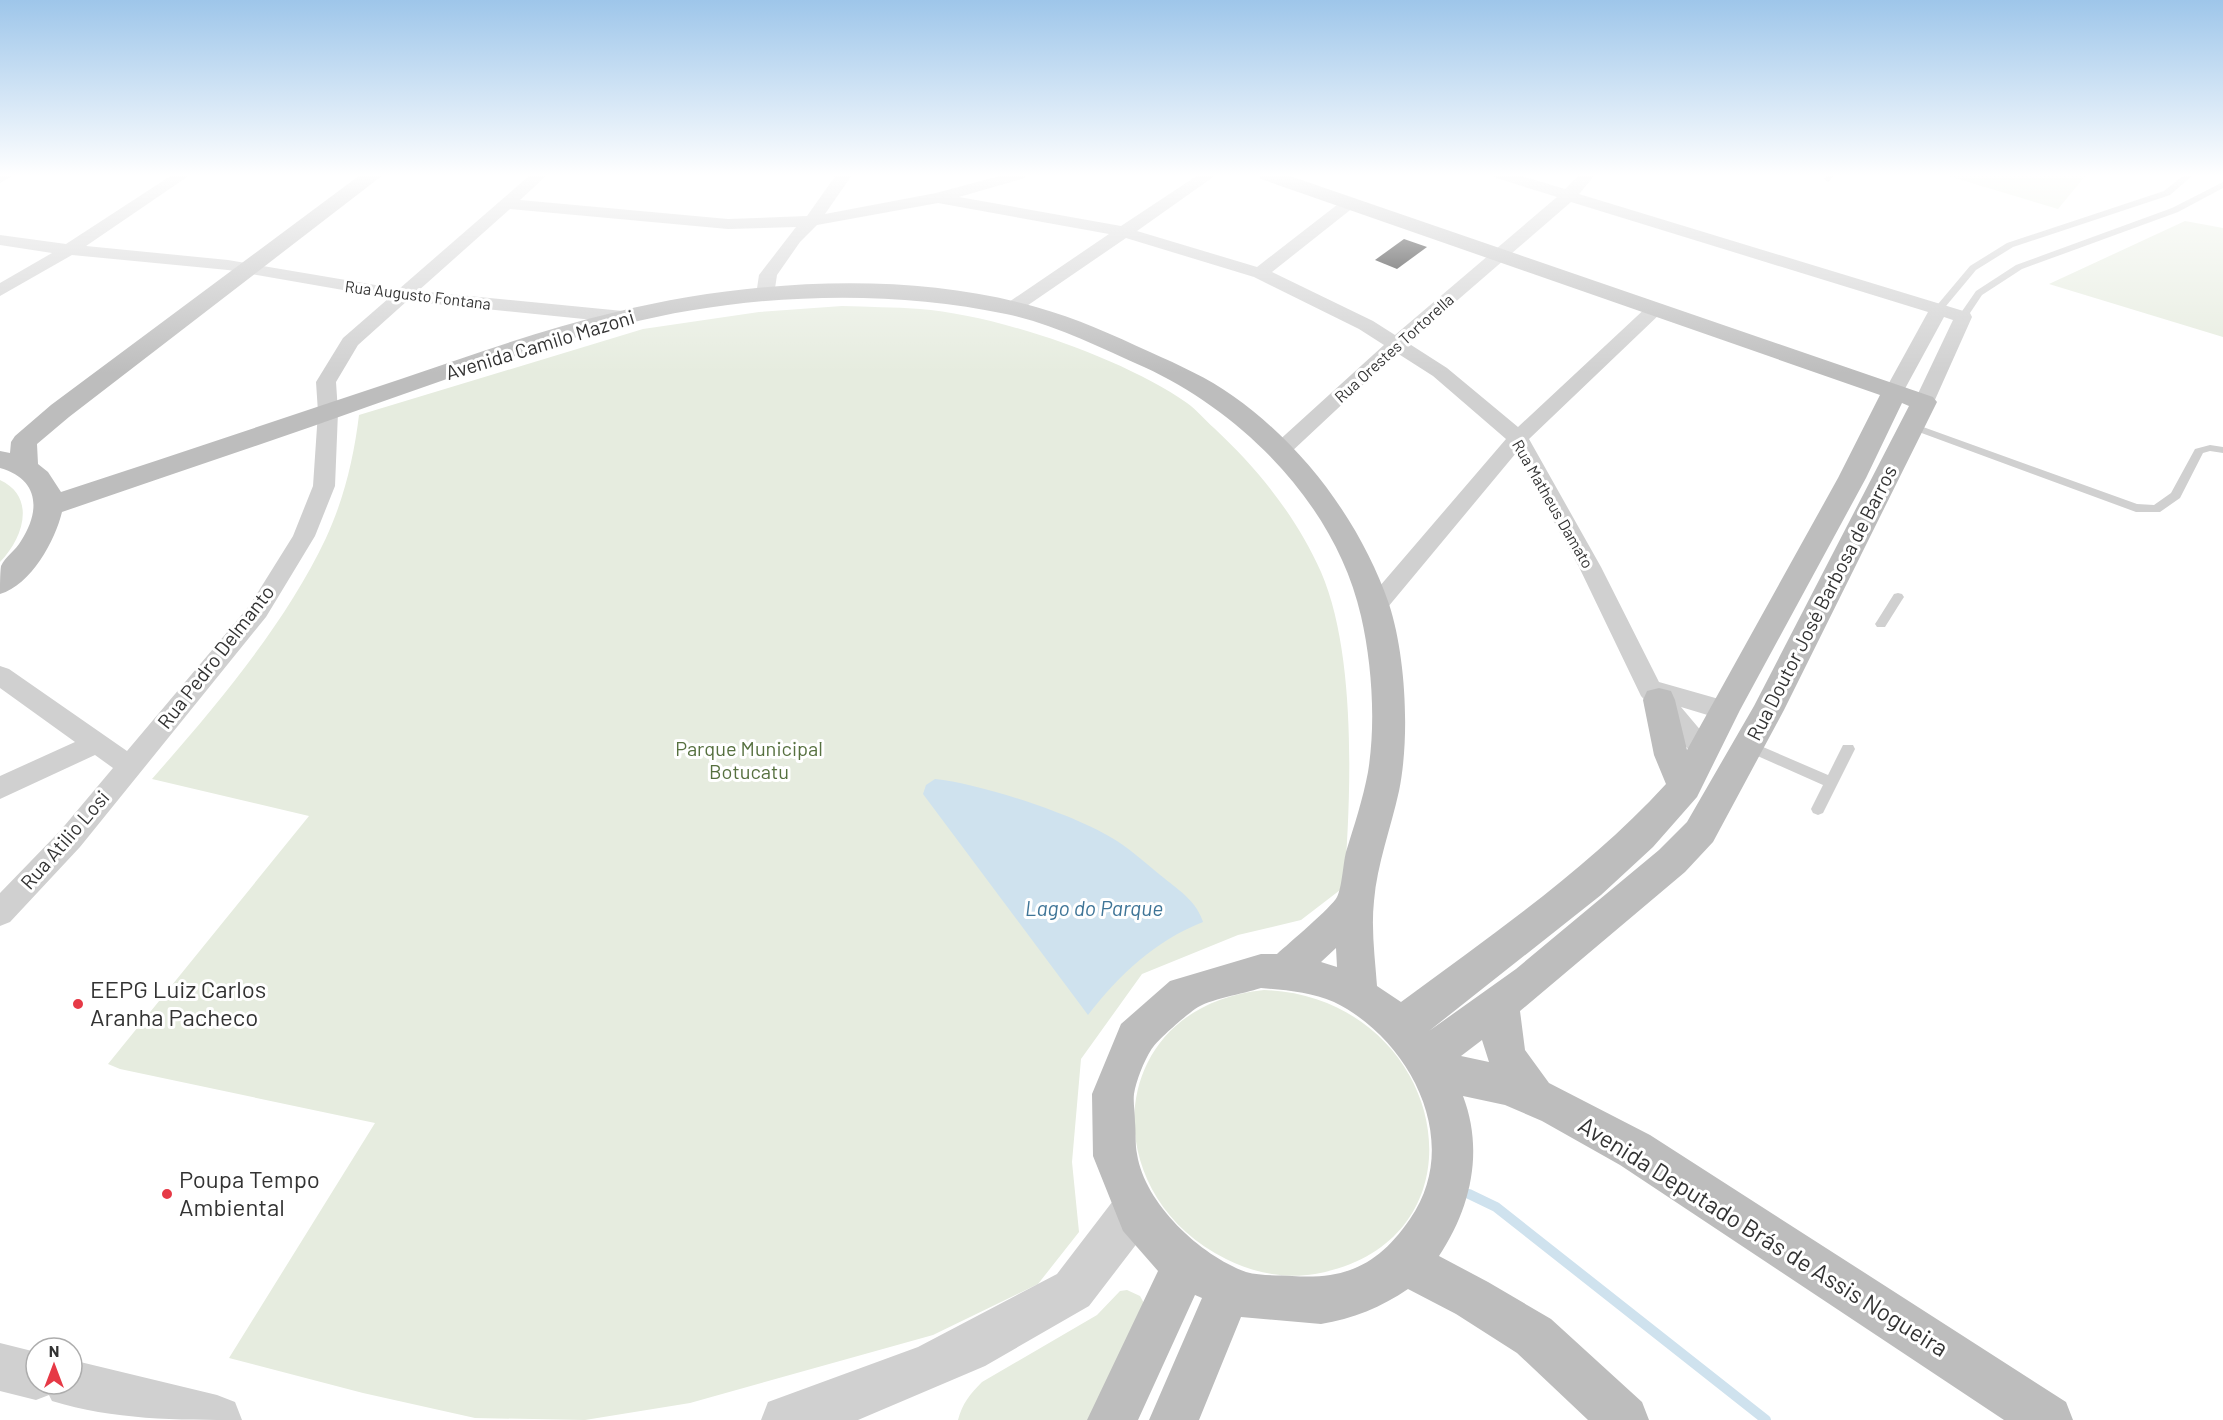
<svg xmlns="http://www.w3.org/2000/svg" width="2223" height="1420" font-family="Barlow,sans-serif">
<rect width="100%" height="100%" fill="#fff"/>
<!-- green -->
<path fill="#e6ecdf" d="M 1945,175 L 2086,175 L 2058,209 Z
M 2185,221 L 2223,228 L 2223,337 L 2049,284 Z
M 842,306 C 868,307 894,307 920,309 C 998,315 1123,358 1187,403 C 1197,410 1205,420 1214,428 C 1258,469 1296,516 1321,572 C 1357,655 1351,797 1344,887 L 1301,920 L 1238,935 L 1142,974 L 1081,1059 L 1072,1162 L 1079,1232 L 1038,1284 L 933,1335 L 690,1403 L 585,1420 L 475,1418 L 363,1393 L 229,1358 L 375,1123 L 120,1069 L 108,1064 L 309,816 L 152,779 C 215,707 285,625 326,538 C 344,499 354,457 359,415 L 643,329 L 759,312 Z
M 0,480 C 37,497 23,539 0,562 Z
M 1264,990 C 1448,997 1497,1242 1315,1274 C 1285,1279 1253,1273 1226,1259 C 1093,1193 1104,1006 1264,990 Z
M 1127,1290 L 1140,1296 L 1145,1305 L 1093,1420 L 958,1420 C 962,1404 970,1394 982,1382 L 1097,1315 L 1120,1291 Z"/>
<!-- water -->
<path fill="#cfe2ee" d="M 935,779 C 982,784 1077,815 1117,841 C 1134,852 1149,866 1164,878 C 1180,891 1197,902 1203,922 C 1155,941 1120,974 1088,1015 L 923,794 L 926,785 Z"/>
<g fill="none" stroke-linecap="round" stroke-linejoin="round">
<!-- stream -->
<path stroke="#cfe2ee" stroke-width="10" d="M 1469,1194 L 1496,1207 L 1766,1420"/>
</g>
<!-- building -->
<path fill="#1a1a1a" d="M 1404,239 L 1427,247 L 1397,269 L 1375,260 Z"/>
<g fill="none" stroke-linecap="round" stroke-linejoin="round">
<!-- service -->
<path fill="#d0d0d0" fill-rule="evenodd" d="M 1827,175 L 1835,175 L 1828,182 L 1824,179 Z
M 2184,175 L 2193,175 L 2170,195 L 2013,247 L 1976,270 L 1941,312 L 1933,310 L 1970,266 L 2007,243 L 2164,191 Z
M 2223,182 L 2223,188 L 2178,212 L 2022,269 L 1982,295 L 1966,319 L 1958,317 L 1976,291 L 2016,265 L 2172,208 Z
M 1912,423 L 2137,504 L 2154,505 L 2171,493 L 2195,449 L 2210,445 L 2223,447 L 2223,453 L 2210,451 L 2203,453 L 2180,498 L 2160,512 L 2136,512 L 1908,428 L 1908,424 Z
M 1898,593 L 1902,594 L 1904,597 L 1902,600 L 1885,627 L 1877,627 L 1875,624 L 1877,621 L 1894,594 Z
M 1749,741 L 1828,775 L 1843,745 L 1853,745 L 1855,749 L 1823,813 L 1818,815 L 1813,813 L 1811,809 L 1823,785 L 1744,750 L 1742,746 L 1744,742 Z"/>
<!-- minor -->
<path fill="#d0d0d0" fill-rule="evenodd" d="M 0,175 L 14,175 L 0,183 Z
M 172,175 L 190,175 L 86,246 L 228,260 L 399,289 L 530,175 L 547,175 L 520,200 L 728,219 L 807,216 L 836,175 L 852,175 L 825,214 L 936,193 L 1003,175 L 1027,175 L 1025,178 L 959,197 L 1121,226 L 1198,175 L 1216,175 L 1137,231 L 1257,267 L 1342,201 L 1354,201 L 1356,204 L 1354,207 L 1272,272 L 1373,321 L 1395,335 L 1557,197 L 1496,178 L 1494,175 L 1518,175 L 1565,189 L 1579,175 L 1595,175 L 1579,194 L 1970,313 L 1972,317 L 1934,402 L 1931,406 L 1917,406 L 1914,402 L 1953,320 L 1944,317 L 1901,396 L 1887,396 L 1884,392 L 1928,312 L 1571,202 L 1408,343 L 1447,368 L 1518,427 L 1650,304 L 1662,304 L 1665,308 L 1662,312 L 1529,439 L 1601,567 L 1659,682 L 1733,703 L 1737,710 L 1733,717 L 1724,720 L 1681,707 L 1718,751 L 1714,758 L 1705,761 L 1696,758 L 1641,696 L 1579,567 L 1516,453 L 1383,613 L 1375,615 L 1367,613 L 1363,607 L 1367,601 L 1506,439 L 1433,376 L 1397,353 L 1289,454 L 1275,454 L 1272,449 L 1275,444 L 1384,345 L 1359,329 L 1254,277 L 1126,238 L 1018,312 L 1012,313 L 1003,308 L 1006,304 L 1109,234 L 938,203 L 817,225 L 800,242 L 777,275 L 774,295 L 765,300 L 756,295 L 759,275 L 796,227 L 728,229 L 510,209 L 418,291 L 623,311 L 632,317 L 630,321 L 623,323 L 407,301 L 358,345 L 336,382 L 338,412 L 335,486 L 315,536 L 266,617 L 80,847 L 10,922 L 0,926 L 0,893 L 60,831 L 113,768 L 95,755 L 0,799 L 0,776 L 75,742 L 0,688 L 0,666 L 9,669 L 127,751 L 250,605 L 293,536 L 313,486 L 318,412 L 316,382 L 343,338 L 389,298 L 228,270 L 72,255 L 0,296 L 0,283 L 52,253 L 0,245 L 0,235 L 66,244 Z"/>
<!-- tertiary -->
<path fill="#d0d0d0" fill-rule="evenodd" d="M 1135,1187 L 1151,1193 L 1157,1209 L 1151,1225 L 1089,1306 L 985,1366 L 858,1420 L 761,1420 L 768,1402 L 918,1347 L 1057,1274 L 1119,1193 Z
M 0,1343 L 36,1352 L 36,1384 L 72,1384 L 72,1360 L 217,1395 L 235,1402 L 242,1420 C 177,1420 113,1420 52,1401 L 49,1395 L 36,1400 L 0,1391 Z"/>
<!-- secondary -->
<path fill="#bdbdbd" fill-rule="evenodd" d="M 360,175 L 383,175 L 69,417 L 37,444 L 38,464 L 48,472 L 61,492 C 174,455 287,417 401,379 C 472,355 543,329 616,312 C 747,280 907,270 1036,307 C 1076,318 1113,335 1150,352 C 1179,365 1208,378 1233,396 C 1304,446 1361,523 1389,604 C 1406,656 1410,738 1399,791 C 1391,828 1377,864 1374,901 C 1371,929 1375,958 1377,986 L 1401,1002 C 1493,934 1588,869 1666,784 L 1654,755 L 1643,700 L 1647,691 L 1659,688 L 1671,691 L 1675,700 L 1687,750 L 1838,478 L 1880,395 L 1261,179 L 1258,175 L 1287,175 L 1933,397 L 1937,402 L 1784,710 L 1713,842 L 1685,872 L 1520,1011 L 1525,1050 L 1549,1083 L 1650,1135 L 2066,1402 L 2073,1420 L 2004,1420 L 1620,1165 L 1542,1121 L 1505,1105 L 1463,1096 C 1484,1151 1471,1208 1439,1256 L 1488,1282 L 1551,1319 L 1642,1402 L 1649,1420 L 1588,1420 L 1517,1353 L 1456,1314 L 1408,1289 C 1382,1307 1352,1319 1321,1324 L 1241,1317 L 1199,1420 L 1149,1420 L 1202,1298 L 1195,1295 L 1138,1420 L 1087,1420 L 1158,1271 L 1123,1231 L 1093,1156 L 1092,1094 L 1121,1024 L 1170,981 L 1261,954 L 1277,954 C 1288,944 1332,907 1337,897 C 1342,888 1343,864 1346,852 C 1354,826 1363,799 1368,772 C 1376,723 1372,664 1361,616 C 1336,506 1244,413 1144,367 C 1099,347 1054,324 1006,314 C 883,288 744,294 622,325 C 536,346 451,378 367,407 C 266,443 164,477 62,512 C 55,541 31,585 0,594 C 0,587 0,573 1,566 C 5,557 16,550 21,541 C 41,510 39,479 0,468 L 0,451 L 10,453 L 11,442 L 15,436 L 51,405 ZM 1902,403 L 1909,406 L 1754,706 L 1687,822 L 1659,850 L 1516,969 L 1429,1031 L 1601,895 L 1653,847 L 1697,797 L 1740,710 L 1866,478 ZM 1336,948 L 1337,967 L 1321,962 ZM 1261,988 C 1285,990 1311,992 1334,1002 C 1410,1039 1464,1142 1410,1219 C 1379,1264 1347,1280 1292,1276 C 1278,1275 1260,1276 1246,1272 C 1200,1255 1145,1204 1137,1154 C 1135,1144 1136,1132 1135,1122 C 1135,1113 1133,1102 1134,1094 C 1136,1081 1144,1061 1151,1050 C 1157,1040 1184,1017 1195,1009 C 1209,999 1243,994 1261,988 ZM 1482,1040 L 1489,1062 L 1461,1056 Z"/>
</g>
<!-- sky -->
<linearGradient id="sky" x2="0" y2="1"><stop stop-color="#9ec6ea"/><stop offset="0.47" stop-color="#fff"/><stop offset="1" stop-color="#fff" stop-opacity="0"/></linearGradient>
<rect width="2223" height="373" fill="url(#sky)"/>
<!-- markers -->
<g fill="#e63946" stroke="#fff" stroke-width="2">
<circle cx="78" cy="1004" r="6"/>
<circle cx="167" cy="1194" r="6"/>
</g>
<g text-anchor="middle" stroke-width="6" stroke-linejoin="round" paint-order="stroke">
<!-- far-street labels -->
<g font-size="16" fill="#333" stroke="#fff">
<text transform="translate(418 295) rotate(7)" y="6">Rua Augusto Fontana</text>
<text transform="translate(1394 348) rotate(-42)" y="6">Rua Orestes Tortorella</text>
<text transform="translate(1553 504) rotate(60)" y="6">Rua Matheus Damato</text>
</g>
<!-- street labels -->
<g font-size="20" fill="#333" stroke="#fff">
<text transform="translate(540 345) rotate(-17)" y="7">Avenida Camilo Mazoni</text>
<text transform="translate(1822 603) rotate(-63)" y="7">Rua Doutor José Barbosa de Barros</text>
<text transform="translate(216 657) rotate(-52)" y="7">Rua Pedro Delmanto</text>
<text transform="translate(65 840) rotate(-49)" y="7">Rua Atilio Losi</text>
</g>
<!-- park labels -->
<g font-size="20" fill="#56703f" stroke="#fff">
<text x="749" y="756">Parque Municipal<tspan x="749" dy="23">Botucatu</tspan></text>
</g>
<!-- water labels -->
<g font-size="21" font-style="italic" fill="#3f7597" stroke="#fff">
<text x="1094" y="916">Lago do Parque</text>
</g>
<!-- near-poi labels -->
<g font-size="24" fill="#333" stroke="#fff" text-anchor="start">
<text x="90" y="998">EEPG Luiz Carlos<tspan x="90" dy="28">Aranha Pacheco</tspan></text>
<text x="179" y="1188">Poupa Tempo<tspan x="179" dy="28">Ambiental</tspan></text>
</g>
<!-- near-street labels -->
<g font-size="24" fill="#333" stroke="#fff">
<text transform="translate(1763 1237) rotate(32)" y="8">Avenida Deputado Brás de Assis Nogueira</text>
</g>
</g>
<!-- north arrow -->
<g transform="translate(54 1366)"><circle r="28" fill="#ffffff" stroke="#adadad" stroke-width="1.5"/>
<path d="M0-4.5L10 22L0 15L-10 22Z" fill="#e63946"/>
<text y="-9" font-size="16" font-weight="bold" text-anchor="middle" fill="#333333">N</text>
</g>
</svg>
